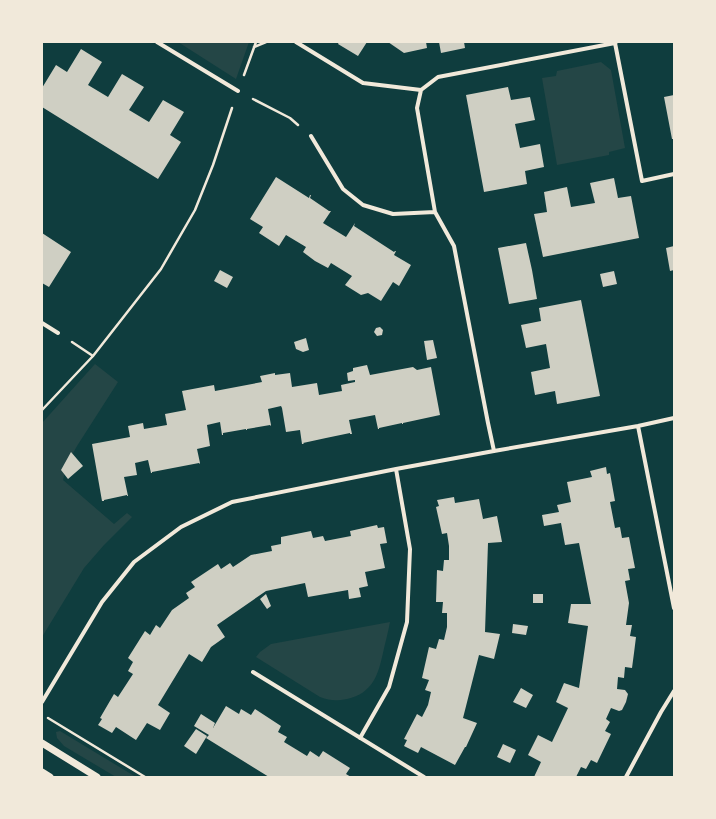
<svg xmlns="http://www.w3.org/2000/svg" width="716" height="819" font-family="Literata,serif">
<rect width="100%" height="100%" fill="#0f3d3e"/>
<!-- green -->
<path fill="#244646" d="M 178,42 L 249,42 L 236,79 Z
M 601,62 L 611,70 L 625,148 L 609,152 L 609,155 L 557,165 L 542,78 L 556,76 L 557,71 Z
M 95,364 L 118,382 L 77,446 L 67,464 L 63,480 L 114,524 L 127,513 L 132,517 L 104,545 L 84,568 L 42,637 L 42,423 Z
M 390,622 C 388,633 385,643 383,653 C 378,675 373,693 347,699 C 336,701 331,701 320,697 L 256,657 L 260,652 L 271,644 Z
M 60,731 L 136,777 L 116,777 L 64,746 L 57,738 L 56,732 Z"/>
<!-- building -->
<path fill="#cfcfc3" d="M 339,42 L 367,42 L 358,56 L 338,44 Z
M 388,42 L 426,42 L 427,48 L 404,53 Z
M 439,42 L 464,42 L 465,48 L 441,53 Z
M 81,49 L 102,62 L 88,85 L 108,97 L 122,74 L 144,87 L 129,110 L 149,122 L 163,100 L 184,112 L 170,135 L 181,142 L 158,179 L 42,107 L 42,88 L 56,65 L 67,72 Z
M 508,87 L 511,100 L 530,97 L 535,120 L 515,124 L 520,148 L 540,144 L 544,167 L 525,171 L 527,184 L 484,192 L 466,95 Z
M 674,95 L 674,139 L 672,139 L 664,97 Z
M 276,177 L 309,198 L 310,195 L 311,195 L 310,198 L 329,211 L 331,211 L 323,223 L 346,237 L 355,223 L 354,226 L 394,252 L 395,251 L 396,251 L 394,255 L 411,265 L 399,286 L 393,282 L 381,301 L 368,293 L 361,295 L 345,285 L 352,276 L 331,263 L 328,268 L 315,261 L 303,252 L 306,247 L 286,235 L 279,246 L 259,233 L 263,227 L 250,219 Z
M 614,178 L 618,198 L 631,196 L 639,238 L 543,257 L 534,214 L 547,212 L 544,192 L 567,187 L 571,207 L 595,203 L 590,183 Z
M 42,233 L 71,252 L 49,287 L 42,283 Z
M 526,243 L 532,270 L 537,299 L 509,304 L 498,248 Z
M 674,246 L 674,270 L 670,271 L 666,248 Z
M 220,270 L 233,277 L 227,288 L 214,281 Z
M 614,271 L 617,284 L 603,287 L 600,274 Z
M 581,300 L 600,396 L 557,404 L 555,391 L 535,395 L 531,372 L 550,368 L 546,344 L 526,348 L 521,325 L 541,321 L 539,308 Z
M 380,327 L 383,330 L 382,335 L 377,336 L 374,332 L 376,328 Z
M 306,338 L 309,350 L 303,352 L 296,349 L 294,342 Z
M 433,340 L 437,358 L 427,360 L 424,341 Z
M 367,365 L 370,375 L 413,367 L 417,370 L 431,367 L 440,415 L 403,423 L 403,424 L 402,424 L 402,423 L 379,428 L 379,429 L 378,429 L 375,415 L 349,420 L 352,434 L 350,434 L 350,433 L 326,438 L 303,443 L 304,444 L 302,444 L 300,430 L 286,432 L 282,408 L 281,406 L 268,409 L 271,425 L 270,426 L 270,425 L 247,429 L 247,430 L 246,430 L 246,429 L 223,433 L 223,435 L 222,435 L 220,422 L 207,425 L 210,446 L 197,449 L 200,463 L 199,464 L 199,463 L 152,472 L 152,473 L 151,473 L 148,460 L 135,463 L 137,475 L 124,477 L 128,496 L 127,496 L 127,495 L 104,500 L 104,501 L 102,501 L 92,444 L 130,437 L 128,426 L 143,423 L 144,429 L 167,425 L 165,414 L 186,410 L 182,391 L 214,385 L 215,391 L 262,382 L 260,376 L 275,373 L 275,375 L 290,373 L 292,387 L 317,383 L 319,395 L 342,391 L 341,385 L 355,382 L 355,380 L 348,381 L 347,373 L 353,371 L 353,368 Z
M 71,452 L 83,466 L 68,479 L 61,470 Z
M 606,467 L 607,474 L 610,473 L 615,501 L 610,502 L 615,528 L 620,527 L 622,538 L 629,537 L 635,568 L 628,569 L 630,580 L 625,581 L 629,603 L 626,625 L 632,625 L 630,636 L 636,637 L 634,653 L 632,668 L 625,667 L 624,678 L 618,677 L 617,689 L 625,690 L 628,694 L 626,702 L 622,710 L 619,711 L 611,708 L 606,719 L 610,722 L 605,731 L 611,734 L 597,763 L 591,760 L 586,769 L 581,767 L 576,777 L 534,777 L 541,762 L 528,755 L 538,735 L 552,742 L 568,708 L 556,702 L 564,683 L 579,688 L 588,626 L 568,623 L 571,604 L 591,604 L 579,543 L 565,545 L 561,523 L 544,526 L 542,515 L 559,512 L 557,505 L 571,502 L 567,482 L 592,477 L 590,471 Z
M 454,497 L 455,503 L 479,499 L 483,519 L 497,516 L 502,542 L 488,543 L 485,632 L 500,634 L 494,659 L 479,655 L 463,718 L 477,723 L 466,747 L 465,747 L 455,765 L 421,747 L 418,753 L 404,746 L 407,740 L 404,739 L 417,714 L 422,717 L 428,705 L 431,692 L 425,690 L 429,680 L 422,678 L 429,647 L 436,649 L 439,639 L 444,640 L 447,627 L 447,613 L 442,613 L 443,602 L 436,602 L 437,570 L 443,571 L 444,560 L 449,560 L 449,546 L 447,533 L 442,534 L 436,507 L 439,506 L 437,500 Z
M 377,525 L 378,528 L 384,527 L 387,543 L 380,544 L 385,568 L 365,572 L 368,586 L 359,588 L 361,597 L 349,599 L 348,590 L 308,597 L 305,583 L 266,591 L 217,625 L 225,637 L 211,647 L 202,662 L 189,654 L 158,705 L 170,713 L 160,730 L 147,723 L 136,740 L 116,727 L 112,733 L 98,725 L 102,719 L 100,718 L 114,694 L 118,697 L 133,674 L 128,671 L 133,662 L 128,658 L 145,631 L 150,635 L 156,625 L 160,628 L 172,610 L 189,598 L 186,593 L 195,587 L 191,582 L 218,564 L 221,569 L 230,563 L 233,567 L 251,555 L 272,551 L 271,546 L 281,544 L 281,537 L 311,531 L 313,538 L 323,536 L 325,541 L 351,536 L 350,531 Z
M 266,594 L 271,606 L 267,609 L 260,599 Z
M 533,594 L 543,594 L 543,603 L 533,603 Z
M 513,624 L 528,626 L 526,635 L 512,633 Z
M 521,688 L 533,695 L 526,708 L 513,702 Z
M 226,706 L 239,714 L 241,709 L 251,715 L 255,709 L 281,726 L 278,732 L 287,737 L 284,742 L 307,756 L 310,751 L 319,757 L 323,751 L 350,768 L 346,774 L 351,777 L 269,777 L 206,738 L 209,735 L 194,726 L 201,714 L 215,723 L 213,728 Z
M 196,729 L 207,736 L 196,754 L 184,746 Z
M 503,744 L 516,750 L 510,763 L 497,757 Z"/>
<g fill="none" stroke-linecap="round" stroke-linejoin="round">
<!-- path -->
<path stroke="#f1e9da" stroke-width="2.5" d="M 254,47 L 266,42
M 244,75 L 256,42
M 253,99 L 290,118 L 298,125
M 72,342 L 93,356
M 42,410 L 93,356 L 161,269 L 195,210 L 213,165 L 232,108
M 48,718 L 145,777"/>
<!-- minor -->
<path stroke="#f1e9da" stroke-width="4" d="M 157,42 L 238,91
M 296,42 L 363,83 L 421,90
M 616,42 L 615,43 L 642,181 L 674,174
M 311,136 L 343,189 L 363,205 L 393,214 L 435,212
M 42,323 L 58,333
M 638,426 L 674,608
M 494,451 L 488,423 L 454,246 L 435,212 L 417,108 L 421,90 L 438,77 L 615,43
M 253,672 L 424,777
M 42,702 L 102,602 L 134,562 L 181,527 L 232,502 L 396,469 L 494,451 L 638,426 L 674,418
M 360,738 L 389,687 L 407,622 L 410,549 L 396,469
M 626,777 L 661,712 L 674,691"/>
<!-- tertiary -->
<path stroke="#f1e9da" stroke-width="7" d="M 42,743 L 97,777
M 42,772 L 50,777"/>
</g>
<!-- border -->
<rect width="716" height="819" fill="none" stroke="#f1e9da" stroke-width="86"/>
</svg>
